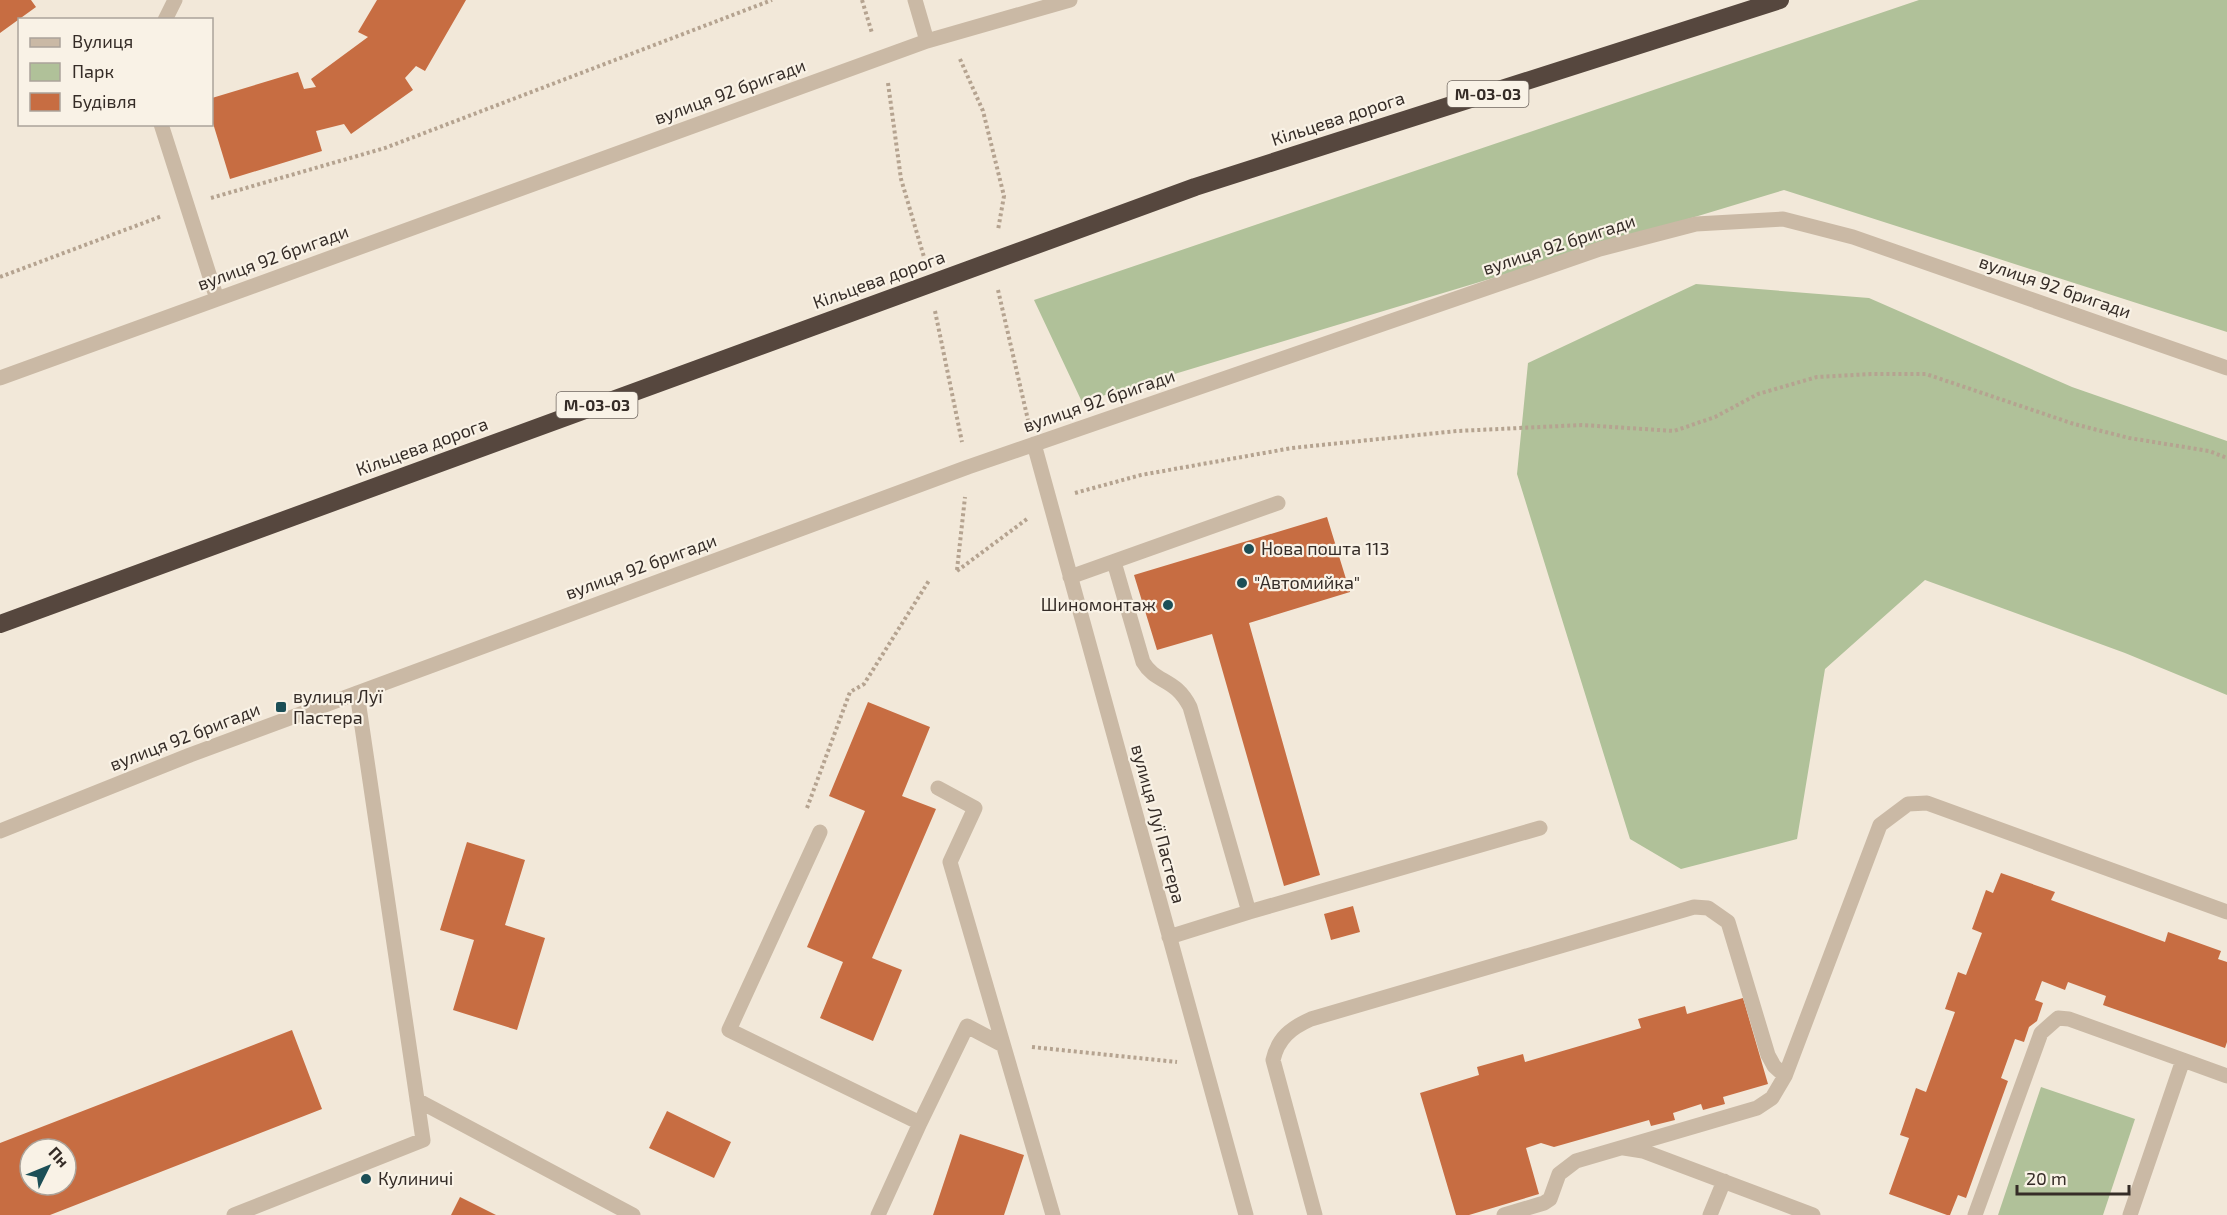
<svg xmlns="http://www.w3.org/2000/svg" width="2227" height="1215" font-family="'Exo 2',sans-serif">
<rect width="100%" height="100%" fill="#f2e8d9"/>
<!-- green -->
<path fill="#b0c199" d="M 1919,0 L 2227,0 L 2227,332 L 1784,190 L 1082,402 L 1034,300 Z
M 1696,284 L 1869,298 L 2072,387 L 2227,441 L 2227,695 L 2125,653 L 1925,580 L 1825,669 L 1797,839 L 1681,869 L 1630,839 L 1517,474 L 1528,363 Z
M 2041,1087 L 2135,1119 L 2103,1215 L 1998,1215 Z"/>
<!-- building -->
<path fill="#c76d42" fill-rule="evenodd" d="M 0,0 L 31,0 L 36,7 L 0,33 Z
M 377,0 L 466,0 L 425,71 L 416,66 L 405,78 L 413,90 L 351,134 L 344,124 L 316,131 L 322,151 L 230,179 L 212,120 L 212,98 L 298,72 L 304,89 L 316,87 L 311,79 L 368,37 L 358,32 Z
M 1327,517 L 1350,592 L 1249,623 L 1320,875 L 1284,886 L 1212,634 L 1157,650 L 1134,575 Z
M 868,702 L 930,727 L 902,796 L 936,809 L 872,958 L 902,970 L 873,1041 L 820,1018 L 843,962 L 807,947 L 865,811 L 829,796 Z
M 467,842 L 525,860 L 505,925 L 545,938 L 517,1030 L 453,1010 L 474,940 L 440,930 Z
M 2001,873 L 2055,892 L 2051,900 L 2165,942 L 2168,932 L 2221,951 L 2218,959 L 2227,962 L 2227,1042 L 2225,1048 L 2103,1005 L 2106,996 L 2068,982 L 2065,990 L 2042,981 L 2035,1000 L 2043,1003 L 2037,1021 L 2029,1027 L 2024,1042 L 2015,1039 L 2001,1078 L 2008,1081 L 1966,1198 L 1958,1195 L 1950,1215 L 1947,1215 L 1889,1194 L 1909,1138 L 1900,1135 L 1916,1088 L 1926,1092 L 1955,1012 L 1945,1009 L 1958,972 L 1966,975 L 1982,933 L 1972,929 L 1986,890 L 1993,893 Z
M 1353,906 L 1360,932 L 1331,940 L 1324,914 Z
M 1743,998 L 1768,1084 L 1723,1097 L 1725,1104 L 1703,1110 L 1701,1104 L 1673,1113 L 1675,1120 L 1651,1126 L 1649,1120 L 1554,1147 L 1541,1143 L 1526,1148 L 1539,1194 L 1469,1215 L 1456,1215 L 1420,1093 L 1479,1075 L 1477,1067 L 1523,1054 L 1525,1062 L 1641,1028 L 1638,1019 L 1685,1006 L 1687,1014 Z
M 292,1030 L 322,1109 L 50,1215 L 0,1215 L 0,1143 ZM 30,1149 L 66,1149 L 66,1185 L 30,1185 Z
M 667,1111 L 731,1142 L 714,1178 L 649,1148 Z
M 960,1134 L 1024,1155 L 1004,1215 L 933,1215 Z
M 460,1197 L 496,1215 L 451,1215 Z"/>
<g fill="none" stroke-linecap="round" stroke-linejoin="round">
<!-- path -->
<path stroke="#b5a390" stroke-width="4" stroke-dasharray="3 3" stroke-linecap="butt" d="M 862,0 L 872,33
M 960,59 L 983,111 L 1004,196 L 998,230
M 888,83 L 901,179 L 924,257
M 211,198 L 385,148 L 772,0
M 0,277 L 162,216
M 998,290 L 1028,420
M 935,311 L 962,442
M 1075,493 L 1141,475 L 1292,448 L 1457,431 L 1582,425 L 1674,431 L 1715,417 L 1758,394 L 1817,377 L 1871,374 L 1926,374 L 2074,424 L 2129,438 L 2209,451 L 2227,458
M 957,570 L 965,497
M 957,571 L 1027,519
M 807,808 L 850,692 L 864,684 L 930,579
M 1032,1047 L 1177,1062"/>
<!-- minor -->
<path stroke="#cab9a5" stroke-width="15" d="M 915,0 L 927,41
M 165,20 L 175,0
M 161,124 L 217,299
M 0,378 L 927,41 L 1070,0
M 1034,444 L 1246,1215
M 1114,562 L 1143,662 C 1156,684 1175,677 1190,707 L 1249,912 L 1169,937
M 1070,577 L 1278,503
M 938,788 L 975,808 L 950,862 L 1053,1215
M 0,831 L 190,755 L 968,467 L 1600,249 L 1696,224 L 1783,219 L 1853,237 L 2227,368
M 820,832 L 729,1030 L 920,1123 L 878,1215
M 1249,912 L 1540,828
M 2183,1060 L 2227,1076
M 417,1100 L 633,1215
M 920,1123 L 967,1026 L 1003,1045
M 1624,1148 L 1643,1151 L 1813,1215
M 234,1215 L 423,1140 L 357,693
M 1315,1215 L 1273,1060 C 1278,1038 1291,1028 1311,1019 L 1694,907 L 1708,908 L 1728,922 L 1768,1055 L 1774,1066 L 1785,1076
M 1504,1215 L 1544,1203 L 1550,1199 L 1559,1174 L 1576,1161 L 1757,1108 L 1772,1098 L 1785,1076 L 1880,825 L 1908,804 L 1927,803 L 2227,912
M 1710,1215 L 1724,1181
M 1975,1215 L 2041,1033 L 2058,1018 L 2069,1019 L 2183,1060 L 2130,1215"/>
<!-- highway -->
<path stroke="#56473e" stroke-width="18" d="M 0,624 L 1195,187 L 1780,0"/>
</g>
<!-- markers -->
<g fill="#1c4f57" stroke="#f9f2e6" stroke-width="2">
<circle cx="1249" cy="549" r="6"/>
<circle cx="1242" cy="583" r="6"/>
<circle cx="1168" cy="605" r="6"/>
<rect x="275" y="701" width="12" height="12" rx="3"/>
<circle cx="366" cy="1179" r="6"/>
</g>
<g text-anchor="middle" stroke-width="4.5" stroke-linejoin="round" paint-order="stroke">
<!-- shield labels -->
<g fill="#f9f2e6" stroke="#706760" stroke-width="1.5">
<rect x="1447.5" y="81" width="81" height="26" rx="4.5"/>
<rect x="556.5" y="392" width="81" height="26" rx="4.5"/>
</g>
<g font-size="16" font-weight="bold" fill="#352c27">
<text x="1488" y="100">М-03-03</text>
<text x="597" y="411">М-03-03</text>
</g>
<!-- street labels -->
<g font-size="18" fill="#352c27" stroke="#f9f2e6">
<text transform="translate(730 92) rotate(-20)" y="6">вулиця 92 бригади</text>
<text transform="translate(1338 119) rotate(-18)" y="6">Кільцева дорога</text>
<text transform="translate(1559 245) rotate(-18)" y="6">вулиця 92 бригади</text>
<text transform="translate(273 258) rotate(-20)" y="6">вулиця 92 бригади</text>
<text transform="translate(879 280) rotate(-20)" y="6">Кільцева дорога</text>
<text transform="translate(2055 287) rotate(19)" y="6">вулиця 92 бригади</text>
<text transform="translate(1099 401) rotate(-19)" y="6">вулиця 92 бригади</text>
<text transform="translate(422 447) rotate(-20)" y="6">Кільцева дорога</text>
<text transform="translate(641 567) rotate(-20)" y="6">вулиця 92 бригади</text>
<text transform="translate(185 737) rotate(-21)" y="6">вулиця 92 бригади</text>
<text transform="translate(1158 824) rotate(75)" y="6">вулиця Луї Пастера</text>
</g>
<!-- poi labels -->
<g font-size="18" fill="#352c27" stroke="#f9f2e6" text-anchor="start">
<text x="1261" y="555">Нова пошта 113</text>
<text x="1254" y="589">"Автомийка"</text>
<text x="1156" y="611" text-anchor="end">Шиномонтаж</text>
<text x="293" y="703">вулиця Луї<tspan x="293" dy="21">Пастера</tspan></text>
<text x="378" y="1185">Кулиничі</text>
</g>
</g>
<!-- legend -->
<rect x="18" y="18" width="195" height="108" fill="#f9f2e6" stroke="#aba39a" stroke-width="1.5"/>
<rect x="30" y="38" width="30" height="9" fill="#cab9a5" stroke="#aba39a" stroke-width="1.5"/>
<text x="72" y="48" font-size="18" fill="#352c27">Вулиця</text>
<rect x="30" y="63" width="30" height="18" fill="#b0c199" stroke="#aba39a" stroke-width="1.5"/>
<text x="72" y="78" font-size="18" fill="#352c27">Парк</text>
<rect x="30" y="93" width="30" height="18" fill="#c76d42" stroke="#aba39a" stroke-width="1.5"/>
<text x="72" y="108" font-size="18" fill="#352c27">Будівля</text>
<!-- north arrow -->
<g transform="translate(48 1167) rotate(47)"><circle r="28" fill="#f9f2e6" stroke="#aba39a" stroke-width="1.5"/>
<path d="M0-4.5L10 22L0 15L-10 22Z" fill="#1c4f57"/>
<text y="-9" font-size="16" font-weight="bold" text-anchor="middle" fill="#352c27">Пн</text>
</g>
<!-- scale -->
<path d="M2017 1185v9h112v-9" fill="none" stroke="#352c27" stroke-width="3"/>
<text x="2026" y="1185" font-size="18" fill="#352c27" stroke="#f9f2e6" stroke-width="4.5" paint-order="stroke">20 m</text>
</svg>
